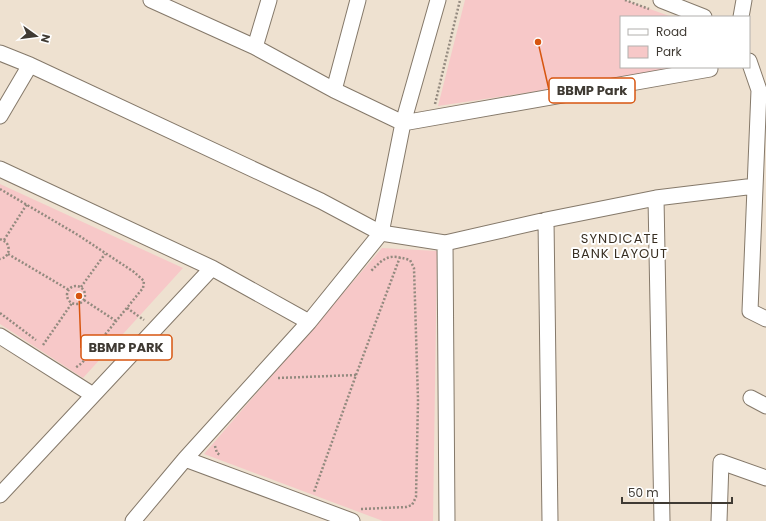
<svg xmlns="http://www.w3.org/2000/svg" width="766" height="521" font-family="Poppins,sans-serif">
<rect width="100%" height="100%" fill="#eee1d0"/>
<!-- green -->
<path fill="#f7c8c8" d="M 465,0 L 625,0 L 672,17 L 621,17 L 621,67 L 697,67 L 438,106 Z
M 0,184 L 183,268 L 83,378 L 0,324 Z
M 382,248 L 437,251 L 433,521 L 383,521 L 204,454 Z"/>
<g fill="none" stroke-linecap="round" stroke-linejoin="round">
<!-- street casing -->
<g stroke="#85796a" stroke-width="17">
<path id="street" d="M 151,0 L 255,47 L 334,90 L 403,123 L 710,69
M 661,0 L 704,17
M 741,17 L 744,0
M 255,47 L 269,0
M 0,53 L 30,65 L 321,201 L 381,233 L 445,243 L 546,220 L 656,198 L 662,521
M 749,61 L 759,90 L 750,311 L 766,319
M 334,90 L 358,0
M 0,116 L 30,65
M 0,169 L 212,268 L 309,322
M 656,198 L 755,186
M 546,220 L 550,521
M 445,243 L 447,521
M 0,336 L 93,395
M 751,398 L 766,406
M 185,459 L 352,521
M 0,495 L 212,268
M 133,521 L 185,459 L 309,322 L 381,233 L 403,123 L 438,0
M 719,521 L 721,462 L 766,478"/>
</g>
<!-- path -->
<path stroke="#938a7f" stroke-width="2.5" stroke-dasharray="2 2" stroke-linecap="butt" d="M 625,0 L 649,9
M 435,104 L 460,0
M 0,189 L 78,235 L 134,272 L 144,281 L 143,288 L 82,363 L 75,368
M 0,239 L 6,242 C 11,249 9,257 0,259
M 4,240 L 27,204
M 8,254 L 69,290
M67 295a9 9 0 1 1 18 0a9 9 0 1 1-18 0Z
M 81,287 L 105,254
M 84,300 L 116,321
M 127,308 L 144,320
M 0,313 L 36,340
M 43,345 L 72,303
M 356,375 L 400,257
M 278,378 L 356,375 L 314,492
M 215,446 L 217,453 L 220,455
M 361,509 L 406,507 L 412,505 L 416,497 L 418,400 L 414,268 L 410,260 C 389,254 386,256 371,271"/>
<!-- street -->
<use href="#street" stroke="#fff" stroke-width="15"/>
</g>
<g text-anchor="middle" stroke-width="4" stroke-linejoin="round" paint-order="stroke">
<!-- neighbourhood labels -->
<g font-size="13" letter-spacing="1" fill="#392f22" stroke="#fff">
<text x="620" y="243">SYNDICATE<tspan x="620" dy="15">BANK LAYOUT</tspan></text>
</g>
</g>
<!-- callouts -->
<path fill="none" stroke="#d75610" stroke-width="1.5" d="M538 42L549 90M79 296L81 348"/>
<g fill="#d75610" stroke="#fff" stroke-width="1.5">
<circle cx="538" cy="42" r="4"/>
<circle cx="79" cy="296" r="4"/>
</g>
<g fill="#fff" stroke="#d75610" stroke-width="1.5">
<rect x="549" y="78" width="86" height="25" rx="4"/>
<rect x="81" y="335" width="91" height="25" rx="4"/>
</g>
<g font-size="13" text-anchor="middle" font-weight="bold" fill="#3f3a33">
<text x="592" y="95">BBMP Park</text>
<text x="126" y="352">BBMP PARK</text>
</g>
<!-- legend -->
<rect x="620" y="16" width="130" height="52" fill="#ffffff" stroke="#b2b0ad"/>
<rect x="628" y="29" width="20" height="6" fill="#ffffff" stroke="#b2b0ad"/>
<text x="656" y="36" font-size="12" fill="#3f3a33">Road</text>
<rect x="628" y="46" width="20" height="12" fill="#f7c8c8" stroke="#b2b0ad"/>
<text x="656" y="56" font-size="12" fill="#3f3a33">Park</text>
<!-- north arrow -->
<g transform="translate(36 36) rotate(104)" stroke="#ffffff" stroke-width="3" paint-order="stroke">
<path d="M0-3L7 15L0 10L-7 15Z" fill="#3f3a33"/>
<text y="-6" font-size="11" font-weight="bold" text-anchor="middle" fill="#3f3a33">N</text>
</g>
<!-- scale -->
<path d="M622 497v6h110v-6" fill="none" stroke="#3f3a33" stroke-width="2"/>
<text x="628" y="497" font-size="12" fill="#3f3a33" stroke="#ffffff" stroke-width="3" paint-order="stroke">50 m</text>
</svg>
